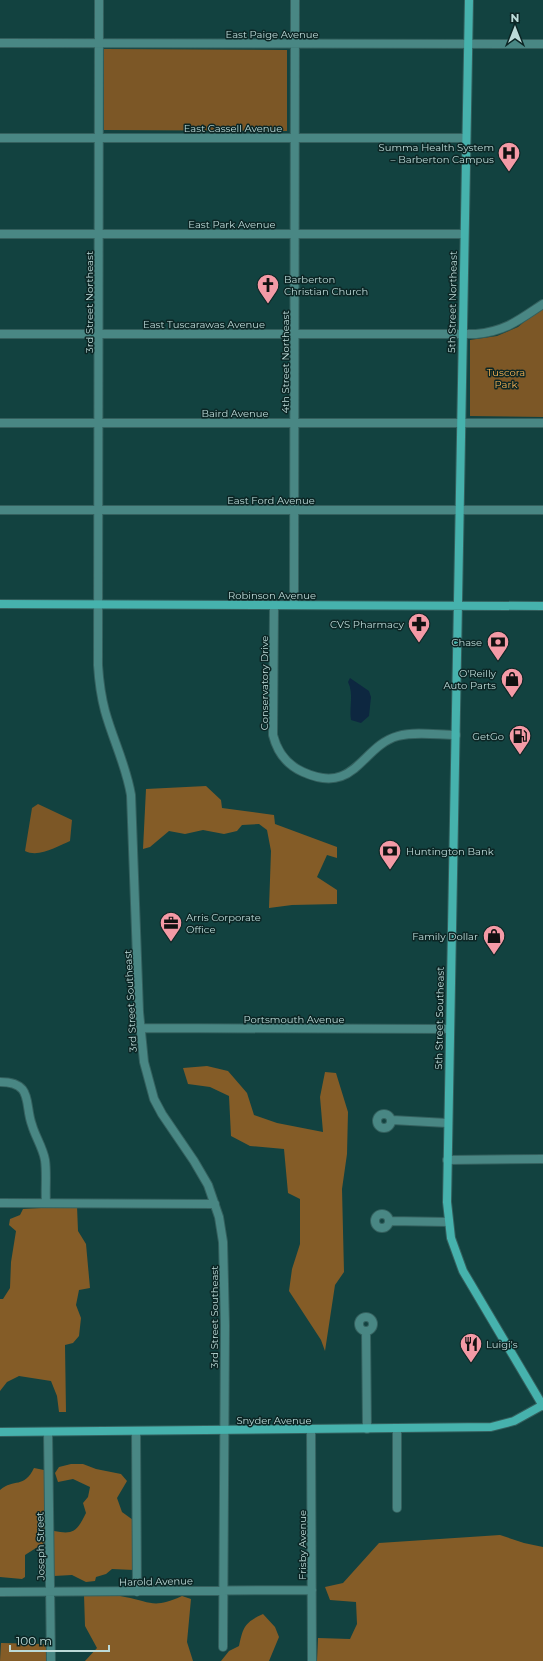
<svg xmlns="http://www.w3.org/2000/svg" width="543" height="1661" font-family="Montserrat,sans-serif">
<rect width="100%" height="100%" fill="#124240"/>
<!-- green -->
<path fill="#7c5726" d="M 104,49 L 287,50 L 287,131 L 104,130 Z
M 543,306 L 543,417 L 470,416 L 470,340 L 497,336 L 518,327 Z
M 38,804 L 72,820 L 70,841 C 58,846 39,858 25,851 L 32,808 Z"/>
<!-- forest -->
<path fill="#845c27" d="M 206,786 L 221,800 L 222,808 L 274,815 L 275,824 L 337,847 L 337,858 L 327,855 L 317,877 L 337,890 L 337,904 L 292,905 L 269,908 L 271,851 L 267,830 L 259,824 L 242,825 L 237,831 L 224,834 L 203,830 L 185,834 L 169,831 L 150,847 L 143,849 L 146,789 Z
M 207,1066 L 228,1071 L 247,1093 L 254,1115 L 277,1123 L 323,1132 L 320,1097 L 325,1072 L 336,1073 L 348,1112 L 347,1154 L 342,1189 L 344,1272 L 335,1285 L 325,1351 L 321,1340 L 289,1291 L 292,1269 L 300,1244 L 300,1199 L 288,1193 L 284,1149 L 250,1146 L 231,1136 L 229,1096 L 210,1087 L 188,1084 L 183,1068 Z
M 77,1206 L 78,1231 L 86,1244 L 90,1288 L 79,1290 L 76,1305 L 81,1318 L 79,1336 L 73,1343 L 65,1345 L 66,1412 L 59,1412 L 57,1396 L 51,1381 L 19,1376 L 7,1382 L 0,1391 L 0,1299 L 3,1299 L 10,1288 L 11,1262 L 16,1231 L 9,1225 L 10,1219 L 20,1215 L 23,1209 Z
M 71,1464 L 83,1464 L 96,1469 L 121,1474 L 127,1481 L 117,1498 L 122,1512 L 133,1520 L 134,1570 L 112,1569 L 106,1574 L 96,1577 L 95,1581 L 86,1582 L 72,1575 L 54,1576 L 54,1531 C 74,1535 77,1531 86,1513 L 83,1503 L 88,1497 L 90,1487 L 73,1479 L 58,1482 L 55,1473 L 59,1467 Z
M 34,1468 L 44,1470 L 47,1480 L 44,1493 L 47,1505 L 47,1541 L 25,1555 L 25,1577 L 22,1579 L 0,1577 L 0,1490 C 14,1478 24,1489 34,1468 Z
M 500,1535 L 524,1543 L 543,1547 L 543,1661 L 317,1661 L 318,1638 L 350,1639 L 357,1624 L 356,1602 L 330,1600 L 325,1587 L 343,1583 L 379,1543 Z
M 84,1595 C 97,1595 112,1594 125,1597 C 152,1602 153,1609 182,1596 L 191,1599 L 187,1642 L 193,1661 L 85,1661 L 97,1648 L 85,1626 Z
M 263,1614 L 275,1627 L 279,1637 L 269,1661 L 221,1661 L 229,1651 L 239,1646 C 243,1627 245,1622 263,1614 Z
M 1,1643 L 45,1644 L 49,1661 L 0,1661 Z"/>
<!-- water -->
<path fill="#0d2740" d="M 350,678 L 369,691 L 371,697 L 369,716 L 361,723 L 351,720 C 349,707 354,694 348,682 Z"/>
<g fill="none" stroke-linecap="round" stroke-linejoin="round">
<!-- minor casing -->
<g stroke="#34605e" stroke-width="10">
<path id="minor" d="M 99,0 L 98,665 C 99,681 101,696 105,711 C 113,740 126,765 131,795 L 139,1012 L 144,1062 L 154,1099 L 162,1114 L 194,1161 L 208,1185 L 219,1217 L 223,1242 L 225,1325 L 223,1647
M 0,43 L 543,44
M 0,138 L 465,138
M 0,234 L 464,234
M 0,334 L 476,334 C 506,331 519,320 543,304
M 0,423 L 543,423
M 0,510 L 543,510
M 274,605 L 273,735 C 277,751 287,765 303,772 C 356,796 361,746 398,736 C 416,731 438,735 456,735
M 294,605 L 295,0
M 140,1028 L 449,1029
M 0,1082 C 34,1082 24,1104 32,1125 C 35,1136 43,1148 45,1160 C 47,1174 45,1189 46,1203
M377 1121a7 7 0 1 1 14 0a7 7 0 1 1-14 0Z
M 392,1120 L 447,1123
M 447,1160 L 543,1159
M 0,1203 L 215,1204
M375 1221a7 7 0 1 1 14 0a7 7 0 1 1-14 0Z
M 390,1221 L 448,1222
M359 1324a7 7 0 1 1 14 0a7 7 0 1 1-14 0Z
M 366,1331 L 367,1429
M 311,1430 L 312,1661
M 136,1431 L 137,1592
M 48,1432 L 51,1661
M 397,1508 L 397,1429
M 0,1592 L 312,1590"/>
</g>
<!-- secondary casing -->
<g stroke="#34605e" stroke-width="10">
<path id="secondary" d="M 469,0 L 447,1202 L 451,1238 L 463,1271 L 543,1406
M 0,604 L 543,606
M 0,1432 L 491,1427 L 514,1421 L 543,1405"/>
</g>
<!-- minor -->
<use href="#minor" stroke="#498784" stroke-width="8"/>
<!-- secondary -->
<use href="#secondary" stroke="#46b2ad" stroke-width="8"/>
</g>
<!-- icons -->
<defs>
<g id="hospital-pin" transform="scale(1.15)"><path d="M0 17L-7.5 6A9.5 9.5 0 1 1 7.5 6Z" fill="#f49aa6" stroke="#0c2625"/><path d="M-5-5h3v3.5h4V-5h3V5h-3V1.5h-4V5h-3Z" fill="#111"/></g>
<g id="church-pin" transform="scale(1.15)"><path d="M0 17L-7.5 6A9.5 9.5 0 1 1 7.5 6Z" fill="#f49aa6" stroke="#0c2625"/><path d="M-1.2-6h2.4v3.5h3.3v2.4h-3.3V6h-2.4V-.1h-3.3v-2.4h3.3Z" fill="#111"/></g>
<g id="pharmacy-pin" transform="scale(1.15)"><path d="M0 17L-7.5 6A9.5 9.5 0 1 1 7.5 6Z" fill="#f49aa6" stroke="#0c2625"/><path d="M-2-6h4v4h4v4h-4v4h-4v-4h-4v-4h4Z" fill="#111"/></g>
<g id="bank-pin" transform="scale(1.15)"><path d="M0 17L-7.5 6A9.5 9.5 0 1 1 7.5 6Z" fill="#f49aa6" stroke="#0c2625"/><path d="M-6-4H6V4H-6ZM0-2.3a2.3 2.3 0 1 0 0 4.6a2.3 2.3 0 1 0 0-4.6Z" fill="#111"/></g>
<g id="shop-pin" transform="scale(1.15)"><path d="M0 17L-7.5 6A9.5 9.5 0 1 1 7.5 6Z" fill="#f49aa6" stroke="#0c2625"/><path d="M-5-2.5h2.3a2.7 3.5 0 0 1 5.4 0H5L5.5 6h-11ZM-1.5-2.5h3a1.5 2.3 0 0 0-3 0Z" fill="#111"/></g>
<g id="fuel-pin" transform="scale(1.15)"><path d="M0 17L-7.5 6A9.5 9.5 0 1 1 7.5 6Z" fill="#f49aa6" stroke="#0c2625"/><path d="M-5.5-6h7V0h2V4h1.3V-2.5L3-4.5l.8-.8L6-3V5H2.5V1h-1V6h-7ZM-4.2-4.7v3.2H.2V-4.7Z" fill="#111"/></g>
<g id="office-pin" transform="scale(1.15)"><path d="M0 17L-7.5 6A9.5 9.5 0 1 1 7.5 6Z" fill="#f49aa6" stroke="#0c2625"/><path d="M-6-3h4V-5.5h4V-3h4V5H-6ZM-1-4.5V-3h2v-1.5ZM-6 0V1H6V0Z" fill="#111"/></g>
<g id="restaurant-pin" transform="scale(1.15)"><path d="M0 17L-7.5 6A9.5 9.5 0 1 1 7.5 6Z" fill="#f49aa6" stroke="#0c2625"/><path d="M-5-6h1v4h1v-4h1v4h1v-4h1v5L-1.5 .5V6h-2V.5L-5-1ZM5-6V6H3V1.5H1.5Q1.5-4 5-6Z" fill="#111"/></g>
</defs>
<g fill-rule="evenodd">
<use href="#hospital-pin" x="509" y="153"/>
<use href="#church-pin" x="268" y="285"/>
<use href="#pharmacy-pin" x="419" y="624"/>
<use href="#bank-pin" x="498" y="642"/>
<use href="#shop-pin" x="512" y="679"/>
<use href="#fuel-pin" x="520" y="736"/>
<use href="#bank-pin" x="390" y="851"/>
<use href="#office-pin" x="171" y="923"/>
<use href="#shop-pin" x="494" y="936"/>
<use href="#restaurant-pin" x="471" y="1344"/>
</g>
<g text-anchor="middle" stroke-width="3" stroke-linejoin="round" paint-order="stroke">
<!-- street labels -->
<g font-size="10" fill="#bcdad8" stroke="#0c2625">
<text x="272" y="38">East Paige Avenue</text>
<text x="233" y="132">East Cassell Avenue</text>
<text x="232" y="228">East Park Avenue</text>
<text transform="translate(89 302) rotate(-90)" y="4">3rd Street Northeast</text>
<text transform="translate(452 302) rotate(-89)" y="4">5th Street Northeast</text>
<text x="204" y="328">East Tuscarawas Avenue</text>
<text transform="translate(285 362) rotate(-90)" y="4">4th Street Northeast</text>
<text x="235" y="417">Baird Avenue</text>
<text x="271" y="504">East Ford Avenue</text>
<text x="272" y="599">Robinson Avenue</text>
<text transform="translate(264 683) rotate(-90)" y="4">Conservatory Drive</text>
<text transform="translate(130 1001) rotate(-93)" y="4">3rd Street Southeast</text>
<text transform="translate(439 1018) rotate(-89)" y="4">5th Street Southeast</text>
<text x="294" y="1023">Portsmouth Avenue</text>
<text transform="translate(214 1317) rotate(-90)" y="4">3rd Street Southeast</text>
<text x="274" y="1424">Snyder Avenue</text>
<text transform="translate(302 1545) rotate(-90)" y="4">Frisby Avenue</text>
<text transform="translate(40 1546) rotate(-91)" y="4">Joseph Street</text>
<text transform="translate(156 1581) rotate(-1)" y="4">Harold Avenue</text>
</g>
<!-- poi labels -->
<g font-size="10" fill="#bcdad8" stroke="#0c2625" text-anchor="end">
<text x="494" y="151">Summa Health System<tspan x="494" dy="12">– Barberton Campus</tspan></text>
<text x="284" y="283" text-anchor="start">Barberton<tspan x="284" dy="12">Christian Church</tspan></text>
<text x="404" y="628">CVS Pharmacy</text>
<text x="482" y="646">Chase</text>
<text x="496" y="677">O'Reilly<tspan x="496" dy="12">Auto Parts</tspan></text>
<text x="504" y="740">GetGo</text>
<text x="406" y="855" text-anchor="start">Huntington Bank</text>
<text x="186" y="921" text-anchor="start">Arris Corporate<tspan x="186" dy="12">Office</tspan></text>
<text x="478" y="940">Family Dollar</text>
<text x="486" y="1348" text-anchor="start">Luigi's</text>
</g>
<!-- park labels -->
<g font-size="10" fill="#fcb454" stroke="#0c2625">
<text x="506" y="376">Tuscora<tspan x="506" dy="12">Park</tspan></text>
</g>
</g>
<!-- north arrow -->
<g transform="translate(515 28)" stroke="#0c2625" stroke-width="3" paint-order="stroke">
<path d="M0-3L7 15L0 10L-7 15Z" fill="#bcdad8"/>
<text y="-6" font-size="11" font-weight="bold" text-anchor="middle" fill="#bcdad8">N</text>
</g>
<!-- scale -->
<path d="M10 1645v6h99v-6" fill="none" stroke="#bcdad8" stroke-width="2"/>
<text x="16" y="1645" font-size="12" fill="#bcdad8" stroke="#0c2625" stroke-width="3" paint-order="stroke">100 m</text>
</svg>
